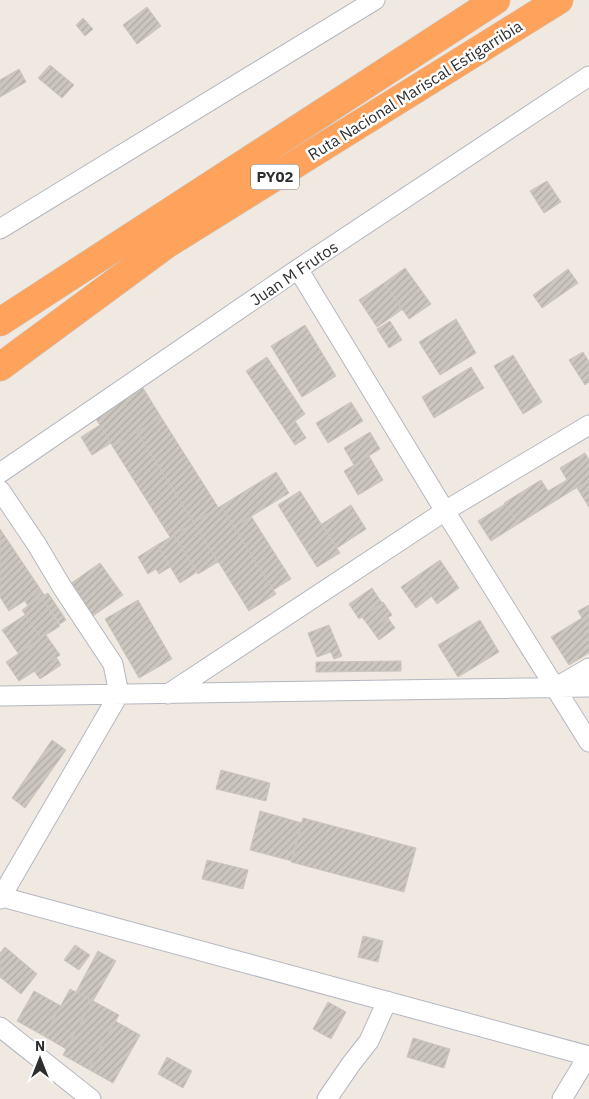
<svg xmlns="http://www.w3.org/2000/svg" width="589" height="1099" font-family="'IBM Plex Sans',sans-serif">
<defs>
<pattern id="building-hatch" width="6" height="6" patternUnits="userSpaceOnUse" patternTransform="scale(1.25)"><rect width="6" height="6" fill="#cbc7bf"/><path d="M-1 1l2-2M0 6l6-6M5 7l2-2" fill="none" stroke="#afaba4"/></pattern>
</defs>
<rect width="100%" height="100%" fill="#efe9e1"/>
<!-- building -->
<path fill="url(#building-hatch)" stroke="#cbc5ba" d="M 147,7 L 161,26 L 137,44 L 123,25 Z
M 83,18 L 93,29 L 85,36 L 76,25 Z
M 50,65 L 74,85 L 62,98 L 38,78 Z
M 19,69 L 26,82 L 0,97 L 0,80 Z
M 547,181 L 561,202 L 544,213 L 530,191 Z
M 405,268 L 431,304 L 409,319 L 384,283 Z
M 568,269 L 578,283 L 542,308 L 533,295 Z
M 384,283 L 403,309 L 377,327 L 359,300 Z
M 456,319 L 476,353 L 440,375 L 419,342 Z
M 390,321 L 402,340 L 389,348 L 377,329 Z
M 305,325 L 336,376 L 302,397 L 271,346 Z
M 583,352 L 589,362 L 589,382 L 585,385 L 569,360 Z
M 513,355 L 542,402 L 523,414 L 494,366 Z
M 267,357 L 305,414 L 295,421 L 306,438 L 295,445 L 246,371 Z
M 471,367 L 484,388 L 434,418 L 422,397 Z
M 143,388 L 161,417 L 113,447 L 95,417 Z
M 351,402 L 363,421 L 328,443 L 316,423 Z
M 161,417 L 218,507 L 194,523 L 137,432 Z
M 100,425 L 111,443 L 92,455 L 81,437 Z
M 137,432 L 194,523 L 170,537 L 113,447 Z
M 370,432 L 380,449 L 354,465 L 344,448 Z
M 585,453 L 589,460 L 589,480 L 518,524 L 504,503 L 541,480 L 548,491 L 567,480 L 560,468 Z
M 369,456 L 383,480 L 358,495 L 344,471 Z
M 276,472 L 289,493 L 234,527 L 221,506 Z
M 589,480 L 589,507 L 577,488 Z
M 300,491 L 340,553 L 317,567 L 278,505 Z
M 505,504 L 518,524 L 491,541 L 478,521 Z
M 351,505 L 366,529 L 337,548 L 322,524 Z
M 221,506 L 276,594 L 249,611 L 194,523 Z
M 251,516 L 291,579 L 273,590 L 234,527 Z
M 194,523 L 218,562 L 198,574 L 174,535 Z
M 0,529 L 41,590 L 9,611 L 0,597 Z
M 174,535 L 197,572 L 180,583 L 157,545 Z
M 157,545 L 170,567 L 159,574 L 156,569 L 148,574 L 138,557 Z
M 440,560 L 459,588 L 437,604 L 417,576 Z
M 100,563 L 123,595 L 93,616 L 70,584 Z
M 417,576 L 432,596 L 416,608 L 401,587 Z
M 372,588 L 382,603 L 359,619 L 349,604 Z
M 41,590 L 44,595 L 28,606 L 25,601 Z
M 48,593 L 66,620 L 60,624 L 41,597 Z
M 41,597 L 60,626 L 41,638 L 22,610 Z
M 138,600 L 172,659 L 139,678 L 105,619 Z
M 383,602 L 392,615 L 371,629 L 362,617 Z
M 589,605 L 589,653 L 569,665 L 551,637 L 582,618 L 578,611 Z
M 25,615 L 41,638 L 18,653 L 2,630 Z
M 388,618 L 395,628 L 379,640 L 371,629 Z
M 480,620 L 499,652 L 458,677 L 438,645 Z
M 329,625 L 342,656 L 334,659 L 331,652 L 317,657 L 308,633 Z
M 46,635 L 60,655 L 19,681 L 6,662 Z
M 56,657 L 61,665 L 40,679 L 34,671 Z
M 401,661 L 401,671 L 316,672 L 316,662 Z
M 52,740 L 66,750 L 25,808 L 12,798 Z
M 221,770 L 270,783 L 266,801 L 216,789 Z
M 260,811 L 302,823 L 292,861 L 250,850 Z
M 303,818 L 416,848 L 404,892 L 291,862 Z
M 207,860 L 248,870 L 243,889 L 202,879 Z
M 363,936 L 383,941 L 378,962 L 358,957 Z
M 75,945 L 90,955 L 79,970 L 64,960 Z
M 5,947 L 37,974 L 21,994 L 0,977 L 0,953 Z
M 98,951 L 116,961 L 93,1001 L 76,992 Z
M 70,989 L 93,1001 L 66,1049 L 44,1036 Z
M 34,991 L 61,1006 L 44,1036 L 17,1021 Z
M 93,1001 L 119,1015 L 88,1069 L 63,1055 Z
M 328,1002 L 346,1012 L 331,1039 L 313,1029 Z
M 115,1021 L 140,1035 L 113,1083 L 88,1069 Z
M 413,1038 L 450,1049 L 444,1068 L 407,1057 Z
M 167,1057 L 192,1071 L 183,1088 L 158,1074 Z"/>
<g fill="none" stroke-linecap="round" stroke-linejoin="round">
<!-- street casing -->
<g stroke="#b4b7c1" stroke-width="21">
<path id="street" d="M 0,229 L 375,0
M 298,269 L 445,511 L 589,742
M 0,473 L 298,269 L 589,76
M 0,490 L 37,545 L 62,587 L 113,664 L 119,694 L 0,899
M 558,686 L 589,668
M 168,694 L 445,511 L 589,425
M 0,696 L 589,687
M 2,897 L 589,1056
M 0,1027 L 91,1099
M 327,1099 L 351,1064 L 369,1041 L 387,1001
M 562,1099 L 588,1056"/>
</g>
<!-- highway casing -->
<g stroke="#c9c9c9" stroke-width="29">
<path id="highway" d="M 0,322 L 496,0
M 0,367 L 167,244 L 559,0"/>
</g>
<!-- street -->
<use href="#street" stroke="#fff" stroke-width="19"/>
<!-- highway -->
<use href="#highway" stroke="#ffa35c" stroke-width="28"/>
</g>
<g text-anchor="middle" stroke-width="5" stroke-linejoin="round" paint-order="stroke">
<!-- shield labels -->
<rect fill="#fff" stroke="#6d6d6d" stroke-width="1" x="251" y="164.5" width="48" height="25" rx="4"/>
<g font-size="15" font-weight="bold" fill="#2e2e2e">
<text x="275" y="182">PY02</text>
</g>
<!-- street labels -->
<g font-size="16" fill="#2e2e2e" stroke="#fff">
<text transform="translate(415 90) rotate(-32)" y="6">Ruta Nacional Mariscal Estigarribia</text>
<text transform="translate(294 273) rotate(-34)" y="6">Juan M Frutos</text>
</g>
</g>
<!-- north arrow -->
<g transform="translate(40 1059)" stroke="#ffffff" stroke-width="4" paint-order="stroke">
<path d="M0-4L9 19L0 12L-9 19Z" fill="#2e2e2e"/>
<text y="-8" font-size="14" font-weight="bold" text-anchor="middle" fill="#2e2e2e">N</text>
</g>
</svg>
